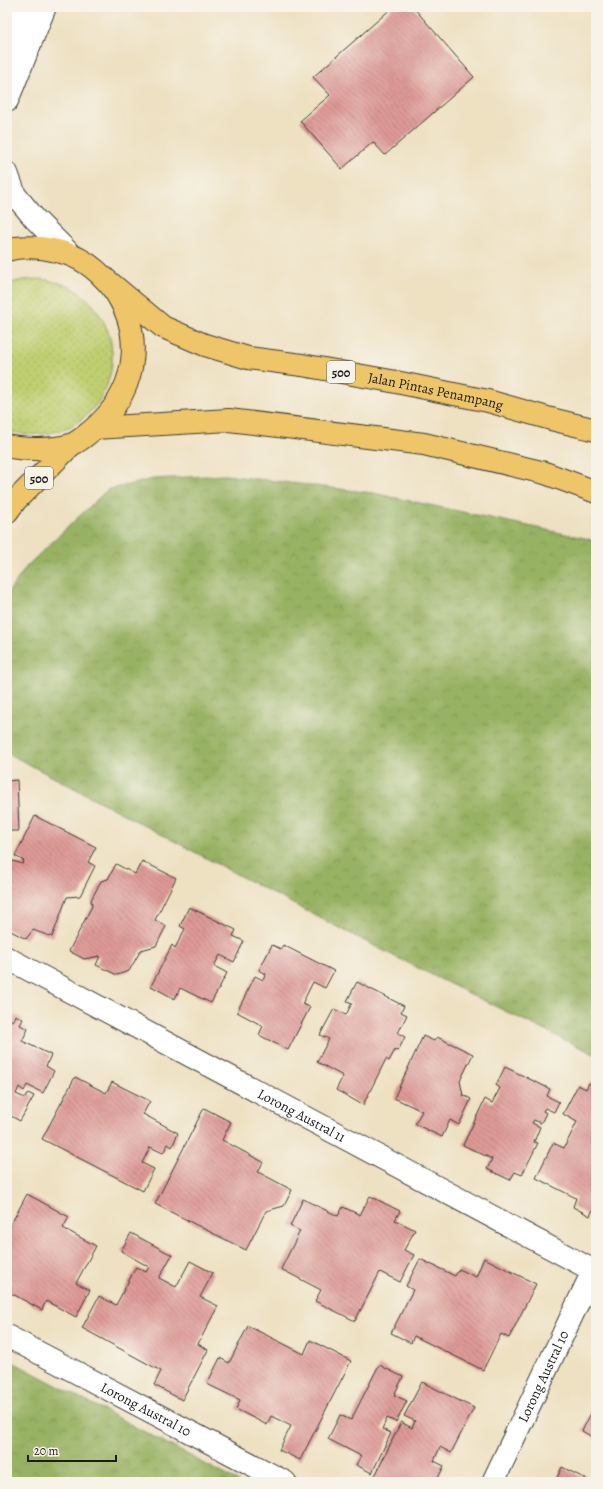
<svg xmlns="http://www.w3.org/2000/svg" width="603" height="1489" font-family="Alegreya,serif">
<defs>
<pattern id="grass-dots" width="8" height="8" patternUnits="userSpaceOnUse"><rect width="8" height="8" fill="#c0cf71"/><path d="M2 2h.1M6 6h.1" fill="none" stroke="#a4b161" stroke-width="1.8" stroke-linecap="round"/></pattern>
<pattern id="forest-crowns" width="20" height="18" patternUnits="userSpaceOnUse"><rect width="20" height="18" fill="#98b263"/><path d="M2 6a3 3 0 1 1 6 0M12 15a3 3 0 1 1 6 0" fill="none" stroke="#829855"/></pattern>
<pattern id="building-back-hatch" width="6" height="6" patternUnits="userSpaceOnUse"><rect width="6" height="6" fill="#de9a96"/><path d="M-1 5l2 2M0 0l6 6M5-1l2 2" fill="none" stroke="#b37d7a"/></pattern>
</defs>
<rect width="100%" height="100%" fill="#f7f3e8"/>
<filter id="ink" filterUnits="userSpaceOnUse"><feTurbulence type="fractalNoise" baseFrequency=".025" numOctaves="2"/><feDisplacementMap in="SourceGraphic" scale="8" xChannelSelector="R" yChannelSelector="G"/><feConvolveMatrix kernelMatrix="1 2 1 2 8 2 1 2 1" color-interpolation-filters="sRGB"/></filter>
<filter id="wash" filterUnits="userSpaceOnUse"><feTurbulence type="fractalNoise" baseFrequency=".012" numOctaves="4" result="noise"/><feDisplacementMap in="SourceGraphic" scale="16" xChannelSelector="R" yChannelSelector="G"/><feGaussianBlur stdDeviation="0.9" result="paint"/><feColorMatrix in="noise" values="0 0 0 0 0 0 0 0 0 0 0 0 0 0 0 0 0 1.4 0 .05"/><feComposite in="paint" operator="in"/></filter>
<g filter="url(#wash)">
<rect width="100%" height="100%" fill="#eee1c2"/>
<!-- grass -->
<path fill="url(#grass-dots)" stroke="#6e7646" d="M 41,279 C 53,281 65,284 76,290 C 84,295 92,303 97,311 C 133,359 101,432 40,434 C 29,435 17,434 7,430 L 7,284 L 23,280 Z"/>
<!-- forest -->
<path fill="url(#forest-crowns)" stroke="#5a6740" d="M 225,475 L 373,493 L 589,539 L 596,543 L 596,1055 C 502,1010 408,964 316,916 C 212,862 110,806 7,753 L 7,594 L 27,566 L 107,490 L 153,479 Z
M 7,1359 L 239,1482 L 7,1482 Z"/>
<g id="blocks">
<!-- building -->
<path fill="url(#building-back-hatch)" d="M 393,7 L 413,7 L 474,77 L 385,155 L 373,142 L 342,169 L 300,121 L 330,95 L 313,77 Z
M 17,780 L 19,831 L 7,831 L 7,781 Z
M 35,816 L 96,847 L 88,862 L 95,866 L 80,896 L 67,897 L 52,937 L 33,930 L 26,939 L 7,929 L 7,869 L 12,861 L 23,864 L 24,861 L 15,856 Z
M 142,861 L 176,878 L 155,920 L 166,926 L 156,946 L 141,950 L 129,971 L 117,975 L 96,965 L 100,956 L 84,959 L 69,951 L 92,906 L 91,900 L 101,881 L 108,879 L 116,864 L 135,874 Z
M 189,907 L 236,930 L 233,936 L 244,941 L 234,962 L 220,955 L 214,966 L 227,973 L 211,1003 L 180,988 L 175,999 L 151,986 L 172,945 L 175,948 L 185,929 L 180,926 Z
M 272,945 L 281,949 L 283,945 L 334,971 L 325,988 L 313,982 L 302,1004 L 310,1007 L 288,1050 L 259,1035 L 263,1026 L 237,1012 L 255,976 L 263,980 L 266,974 L 259,970 Z
M 357,982 L 404,1006 L 401,1012 L 407,1015 L 398,1033 L 405,1037 L 398,1051 L 395,1050 L 389,1061 L 386,1059 L 363,1105 L 336,1090 L 343,1076 L 317,1062 L 329,1039 L 320,1035 L 334,1009 L 346,1015 L 352,1003 L 347,1001 Z
M 15,1015 L 23,1019 L 20,1025 L 28,1029 L 22,1041 L 51,1055 L 46,1066 L 54,1071 L 43,1093 L 27,1085 L 24,1091 L 19,1087 L 16,1094 L 25,1098 L 28,1093 L 34,1096 L 20,1121 L 7,1114 L 7,1018 L 13,1021 Z
M 423,1036 L 434,1041 L 437,1037 L 473,1054 L 460,1081 L 463,1095 L 471,1099 L 459,1125 L 450,1120 L 442,1137 L 415,1124 L 422,1111 L 394,1098 Z
M 505,1067 L 550,1089 L 547,1096 L 559,1102 L 554,1112 L 545,1108 L 543,1111 L 546,1113 L 541,1123 L 534,1120 L 532,1123 L 540,1127 L 534,1142 L 538,1143 L 522,1175 L 515,1172 L 510,1180 L 487,1169 L 492,1159 L 463,1145 L 485,1099 L 492,1103 L 500,1088 L 496,1085 Z
M 75,1077 L 106,1093 L 112,1082 L 150,1101 L 143,1114 L 178,1133 L 172,1147 L 168,1144 L 163,1153 L 150,1147 L 142,1163 L 154,1169 L 143,1191 L 42,1139 Z
M 589,1083 L 596,1086 L 596,1203 L 590,1216 L 573,1207 L 576,1198 L 536,1178 L 553,1143 L 564,1148 L 577,1122 L 563,1114 L 578,1085 L 586,1089 Z
M 204,1108 L 231,1122 L 222,1140 L 263,1162 L 258,1172 L 292,1190 L 284,1206 L 266,1211 L 246,1250 L 155,1204 Z
M 27,1194 L 69,1217 L 63,1228 L 96,1246 L 76,1283 L 90,1290 L 76,1317 L 46,1301 L 42,1310 L 7,1291 L 7,1287 L 11,1280 L 7,1278 L 7,1232 Z
M 370,1196 L 400,1211 L 395,1220 L 415,1230 L 404,1250 L 414,1255 L 400,1282 L 380,1272 L 355,1321 L 315,1301 L 321,1290 L 281,1269 L 300,1231 L 290,1226 L 303,1199 L 338,1216 L 343,1207 L 360,1215 Z
M 131,1233 L 172,1255 L 159,1278 L 176,1287 L 190,1261 L 213,1273 L 200,1297 L 218,1306 L 198,1344 L 208,1350 L 182,1400 L 154,1385 L 161,1371 L 82,1328 L 99,1296 L 116,1305 L 136,1267 L 146,1272 L 149,1267 L 121,1251 Z
M 484,1258 L 536,1284 L 509,1338 L 501,1334 L 483,1370 L 414,1336 L 411,1343 L 391,1333 L 413,1290 L 406,1286 L 420,1259 L 455,1276 L 459,1269 L 476,1277 Z
M 248,1326 L 304,1354 L 310,1340 L 351,1361 L 300,1460 L 279,1450 L 291,1426 L 271,1416 L 267,1425 L 236,1409 L 240,1400 L 207,1384 L 220,1358 L 229,1363 Z
M 379,1365 L 403,1377 L 394,1395 L 407,1401 L 396,1422 L 387,1418 L 382,1429 L 391,1433 L 372,1473 L 356,1465 L 361,1456 L 328,1439 L 340,1415 L 351,1420 Z
M 422,1382 L 474,1408 L 451,1453 L 440,1447 L 434,1461 L 444,1466 L 436,1482 L 381,1482 L 372,1477 L 375,1476 L 401,1422 L 412,1428 L 415,1421 L 404,1416 Z
M 596,1403 L 596,1439 L 582,1431 Z
M 562,1467 L 592,1482 L 555,1482 Z"/>
</g>
</g>
<g filter="url(#ink)">
<use href="#blocks" fill-opacity="0" stroke="#3c3a35" stroke-width="1"/>
<g fill="none" stroke-linecap="round" stroke-linejoin="round">
<!-- street casing -->
<g stroke="#3c3a35" stroke-width="24">
<g id="street">
<path d="M 7,51 L 23,7"/>
<path d="M 7,101 L 45,7"/>
<path d="M 7,173 L 15,195 L 35,219 L 70,254"/>
<path id="s1" d="M 7,958 L 596,1272"/>
<path id="s2" d="M 7,1336 L 285,1482"/>
<path id="s3" d="M 493,1482 L 593,1271"/>
</g>
</g>
<!-- primary casing -->
<g stroke="#3c3a35" stroke-width="24">
<g id="primary">
<path d="M 7,250 C 24,245 45,248 61,252 C 81,257 98,270 111,286 C 144,330 139,385 100,423 C 94,429 78,443 70,445 C 53,450 24,450 7,446"/>
<path id="s4" d="M 104,278 L 163,327 L 205,345 L 248,358 L 302,365 L 391,381 L 488,401 L 551,419 L 596,430"/>
<path d="M 95,428 L 229,420 L 424,444 L 545,473 L 596,492"/>
<path d="M 7,512 L 16,500 L 71,445"/>
</g>
</g>
<!-- street -->
<use href="#street" stroke="#fff" stroke-width="22"/>
<!-- primary -->
<use href="#primary" stroke="#eec569" stroke-width="22"/>
</g>
</g>
<g text-anchor="middle" stroke-width="3" stroke-linejoin="round" paint-order="stroke">
<!-- shield labels -->
<g fill="#f7f3e8" stroke="#5e5c59" stroke-width="1">
<rect x="327" y="361" width="28" height="22" rx="3"/>
<rect x="25" y="467" width="28" height="22" rx="3"/>
</g>
<g font-size="13" font-weight="bold" fill="#1c1c1c">
<text x="341" y="377">500</text>
<text x="39" y="483">500</text>
</g>
<!-- street labels -->
<g font-size="14" fill="#1c1c1c" stroke="#f7f3e8">
<text dy="5" stroke="none"><textPath href="#s4" startOffset="358">Jalan Pintas Penampang</textPath></text>
<text dy="5" stroke="none"><textPath href="#s1" startOffset="334">Lorong Austral 11</textPath></text>
<text dy="5" stroke="none"><textPath href="#s3" startOffset="117">Lorong Austral 10</textPath></text>
<text dy="5" stroke="none"><textPath href="#s2" startOffset="157">Lorong Austral 10</textPath></text>
</g>
</g>
<!-- margin -->
<rect width="603" height="1489" fill="none" stroke="#f7f3e8" stroke-width="24"/>
<!-- scale -->
<path d="M28 1455v6h88v-6" fill="none" stroke="#1c1c1c" stroke-width="2"/>
<text x="34" y="1455" font-size="12" fill="#1c1c1c" stroke="#f7f3e8" stroke-width="3" paint-order="stroke">20 m</text>
</svg>
